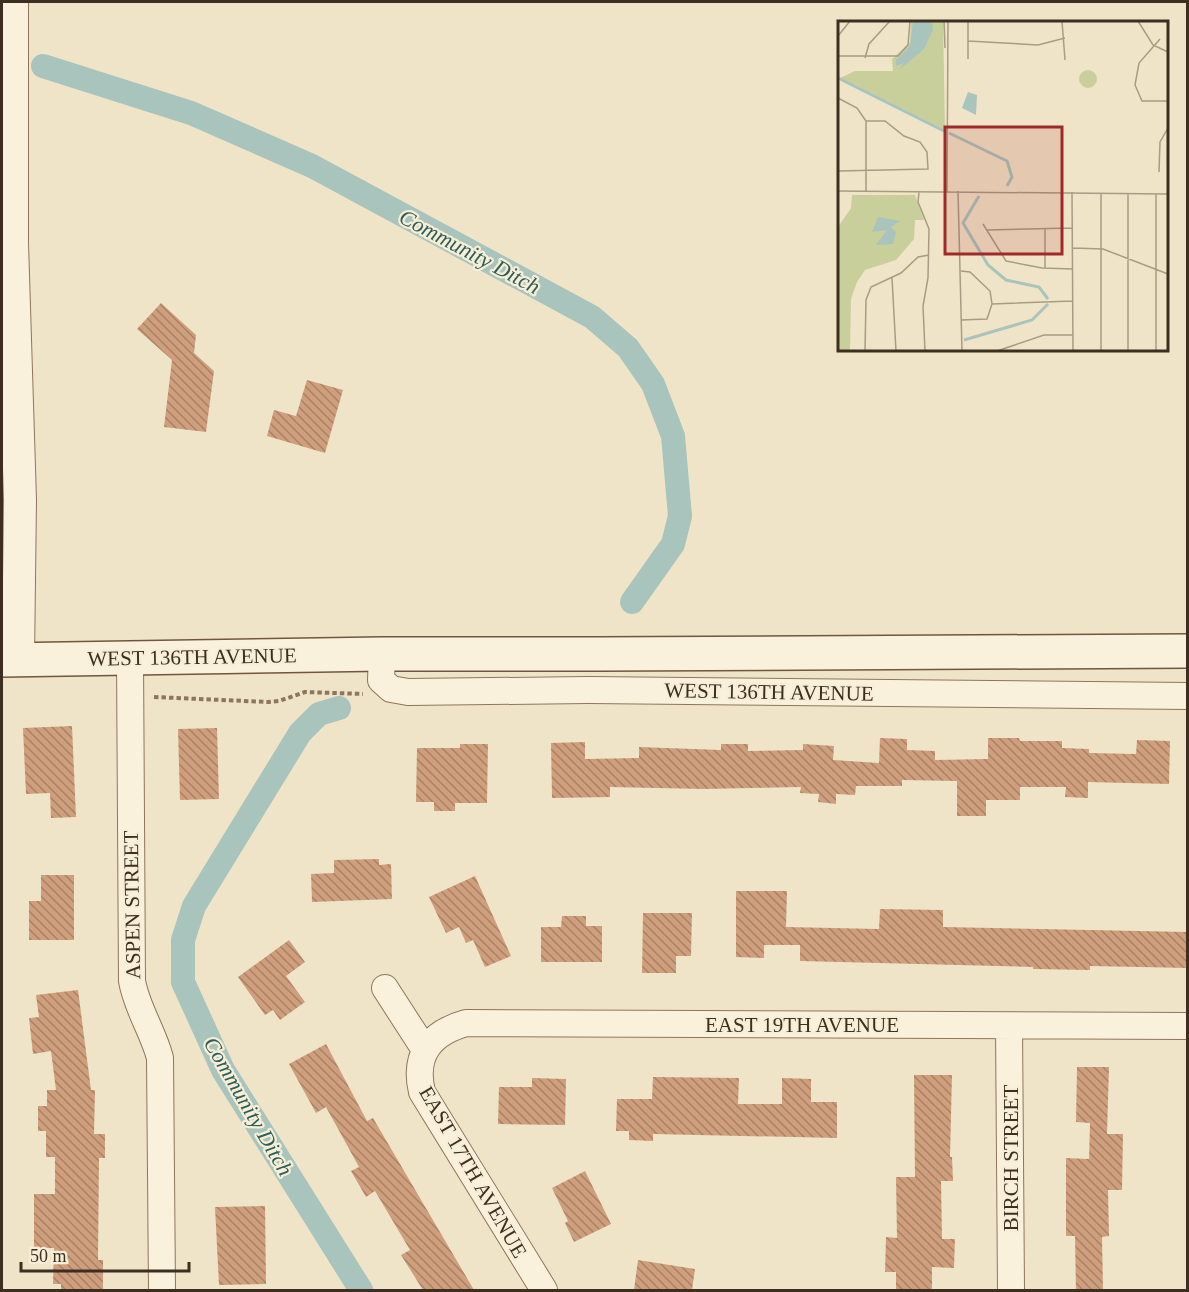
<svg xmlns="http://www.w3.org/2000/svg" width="1189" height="1292" font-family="Georgia,serif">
<defs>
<pattern id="building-back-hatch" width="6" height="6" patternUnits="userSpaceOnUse" patternTransform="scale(1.5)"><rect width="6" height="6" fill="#cf9f7d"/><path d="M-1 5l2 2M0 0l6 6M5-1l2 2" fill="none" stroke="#a98266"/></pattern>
</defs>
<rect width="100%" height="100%" fill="#f0e4c8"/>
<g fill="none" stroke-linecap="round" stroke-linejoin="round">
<!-- canal -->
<path stroke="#a9c4bc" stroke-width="24" d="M 43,66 L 191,113 L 312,166 L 592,317 L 628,348 L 653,384 L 673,436 L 680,516 L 673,544 L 632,602
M 339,708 L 319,714 L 300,733 L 194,906 L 183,940 L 183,982 L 223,1070 L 361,1290"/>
</g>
<!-- building -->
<path fill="url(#building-back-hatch)" d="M 161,303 L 196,335 L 194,353 L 214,371 L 206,432 L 164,427 L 172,360 L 137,329 Z
M 307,380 L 343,390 L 325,453 L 267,436 L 274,410 L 296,416 Z
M 72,726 L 76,817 L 51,818 L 50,793 L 26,794 L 23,728 Z
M 217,728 L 219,799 L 180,800 L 178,729 Z
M 880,738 L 907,739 L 907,750 L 935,751 L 935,760 L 988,759 L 988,738 L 1019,738 L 1020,741 L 1062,741 L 1062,748 L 1089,749 L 1089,753 L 1136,754 L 1137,740 L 1170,741 L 1169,784 L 1088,782 L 1088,798 L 1065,797 L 1066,787 L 1020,787 L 1020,800 L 986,800 L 986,816 L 957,816 L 957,781 L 902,780 L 902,786 L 856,786 L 855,795 L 836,794 L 836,804 L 818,802 L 819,794 L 800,793 L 801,787 L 704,789 L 610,787 L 610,797 L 552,798 L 551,743 L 585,742 L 585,759 L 639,758 L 639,747 L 721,750 L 721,744 L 748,744 L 748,751 L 803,750 L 803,744 L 834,746 L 833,760 L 879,763 Z
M 460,744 L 488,744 L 487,803 L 455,803 L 455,811 L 434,811 L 434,802 L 416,802 L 417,748 L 460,748 Z
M 379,859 L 379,865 L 391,864 L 392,899 L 312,902 L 311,874 L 334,873 L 334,860 Z
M 41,875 L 74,875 L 74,940 L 29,940 L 29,901 L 41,901 Z
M 475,876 L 511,956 L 485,967 L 473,940 L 466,943 L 459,927 L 446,933 L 429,897 Z
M 736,891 L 787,891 L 786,927 L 879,929 L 880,909 L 943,910 L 943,927 L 1188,932 L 1188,968 L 1090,966 L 1090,970 L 1033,969 L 1033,967 L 800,961 L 800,945 L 764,945 L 764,958 L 736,957 Z
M 643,913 L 692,913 L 691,956 L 676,956 L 676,973 L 642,973 Z
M 562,916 L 586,916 L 586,926 L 602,926 L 602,962 L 541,962 L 541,927 L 561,927 Z
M 289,940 L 305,962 L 286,976 L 305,1002 L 280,1020 L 273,1010 L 265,1015 L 238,977 Z
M 78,990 L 91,1090 L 95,1090 L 94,1134 L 105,1134 L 105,1158 L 99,1158 L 98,1260 L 103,1260 L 103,1290 L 61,1290 L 61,1284 L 53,1284 L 54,1248 L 34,1248 L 34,1194 L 55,1194 L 55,1157 L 46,1157 L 46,1131 L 38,1131 L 38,1106 L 47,1106 L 47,1090 L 56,1090 L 51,1051 L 33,1054 L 29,1018 L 39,1017 L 36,995 Z
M 326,1044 L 367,1121 L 373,1118 L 474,1290 L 423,1290 L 401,1255 L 410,1250 L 375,1191 L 366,1197 L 351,1171 L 359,1167 L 326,1107 L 316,1113 L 289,1064 Z
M 1077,1067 L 1109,1067 L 1107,1134 L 1123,1134 L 1122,1190 L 1108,1190 L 1109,1236 L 1102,1237 L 1103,1290 L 1076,1290 L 1075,1236 L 1066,1236 L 1066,1158 L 1089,1159 L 1090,1123 L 1076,1122 Z
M 914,1075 L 952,1075 L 950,1157 L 952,1157 L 953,1181 L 941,1181 L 942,1239 L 955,1239 L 954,1268 L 932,1267 L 932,1290 L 896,1290 L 896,1272 L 885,1272 L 886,1237 L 897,1238 L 896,1177 L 915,1177 Z
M 653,1077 L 739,1078 L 738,1104 L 782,1104 L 782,1078 L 811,1079 L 811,1102 L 837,1102 L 837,1138 L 653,1134 L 653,1141 L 629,1140 L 629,1131 L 616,1131 L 617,1099 L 652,1099 Z
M 532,1078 L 566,1079 L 565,1125 L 498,1124 L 499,1087 L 532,1087 Z
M 585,1171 L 611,1224 L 574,1242 L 565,1223 L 568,1221 L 552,1188 Z
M 265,1206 L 266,1284 L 219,1285 L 215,1207 Z
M 638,1260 L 695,1269 L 692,1290 L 634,1290 Z"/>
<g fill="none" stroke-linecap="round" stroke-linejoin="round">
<!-- minor casing -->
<g stroke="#8d765c" stroke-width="28">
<path id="minor" d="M 382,654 L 381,680 L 391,689 L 408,692 L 588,690 L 1188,696
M 130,659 L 132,981 C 137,1009 153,1031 160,1058 L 162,1290
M 385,988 L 425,1050
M 1009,1026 L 1011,1290
M 544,1290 L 422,1092 C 413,1054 431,1033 466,1023 L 1188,1026"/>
</g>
<!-- tertiary casing -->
<g stroke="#8d765c" stroke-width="34">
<path id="tertiary" d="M 12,2 L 12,243 L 20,500 L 18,660"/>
</g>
<!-- secondary casing -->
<g stroke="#6f573f" stroke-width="36">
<path id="secondary" d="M 2,660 L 382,654 L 600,654 L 1188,651"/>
</g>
<!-- path -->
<path stroke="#8d765c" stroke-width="4" stroke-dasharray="4.5 3" stroke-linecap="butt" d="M 154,697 L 268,702 L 279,701 L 305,692 L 363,694"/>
<!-- minor -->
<use href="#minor" stroke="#faf1dc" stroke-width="26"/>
<!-- tertiary -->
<use href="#tertiary" stroke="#faf1dc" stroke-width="32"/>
<!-- secondary -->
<use href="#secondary" stroke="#faf1dc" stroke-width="33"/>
</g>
<g text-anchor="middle" stroke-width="4.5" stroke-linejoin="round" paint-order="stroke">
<!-- street labels -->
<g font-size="21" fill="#3d2e20" stroke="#f7eed8">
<text transform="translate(192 657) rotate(-1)" y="7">WEST 136TH AVENUE</text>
<text transform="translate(769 692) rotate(1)" y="7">WEST 136TH AVENUE</text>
<text transform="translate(132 905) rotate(-91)" y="7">ASPEN STREET</text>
<text x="802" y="1032">EAST 19TH AVENUE</text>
<text transform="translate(1011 1158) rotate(-90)" y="7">BIRCH STREET</text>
<text transform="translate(473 1172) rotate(60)" y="7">EAST 17TH AVENUE</text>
</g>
<!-- water labels -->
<g font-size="22" font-style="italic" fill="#2f5d5a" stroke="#f7eed8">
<text transform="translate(470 251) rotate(28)" y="8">Community Ditch</text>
<text transform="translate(249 1106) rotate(60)" y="8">Community Ditch</text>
</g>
</g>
<!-- overview -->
<g transform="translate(838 21)">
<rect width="330" height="330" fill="#f0e4c8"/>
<path d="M241 58a9 9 0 1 1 18 0a9 9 0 1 1-18 0ZM 14,174 L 77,174 L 86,199 L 77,199 L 76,218 L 58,239 L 27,249 L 19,261 L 13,278 L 12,330 L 0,330 L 0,206 L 13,187 Z" fill="#c9cf9b"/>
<path d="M 73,0 L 105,0 L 107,109 L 2,57 L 17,50 L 55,50 L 54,38 L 72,21 Z" fill="#c9cf9b"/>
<path d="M 75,0 L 94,0 L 95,9 L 86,28 L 61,49 L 66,42 L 58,45 L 58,39 L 72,25 ZM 130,71 L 139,74 L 138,94 L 124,87 ZM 40,196 L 62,200 L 53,206 L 58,211 L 55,223 L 38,224 L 49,209 L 34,211 Z" fill="#a9c4bc"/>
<path fill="none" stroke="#a9c4bc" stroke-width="3" d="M 0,57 L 106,110M 111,112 L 169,140 L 174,156 L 169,165M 141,175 L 125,202 L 150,244 L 168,259 L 201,266 L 210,278M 126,319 L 194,299 L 210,283"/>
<path fill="none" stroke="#a89b85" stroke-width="1.5" d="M 106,0 L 107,27M 224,0 L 227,39M 300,0 L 315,24 L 330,31M 0,15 L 12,0M 322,18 L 301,42 L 297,64 L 304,80 L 330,80M 130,20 L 200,24 L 227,17M 0,35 L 60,35 L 70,24 L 72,0M 27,37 L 31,23 L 52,0M 130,38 L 130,0M 0,77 L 19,87 L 28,100 L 28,171M 0,150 L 90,148 L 89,131 L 82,121 L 66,115 L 47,100 L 28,100M 321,151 L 322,121 L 330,107M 0,170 L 330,173M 120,170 L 124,330M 81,171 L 80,181 L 91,208 L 90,257 L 85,285 L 87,330M 109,171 L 110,0M 234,171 L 235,330M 290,172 L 290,330M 318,173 L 318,330M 145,203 L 168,240 L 204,247 L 235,248M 207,207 L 207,248M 149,209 L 234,207M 235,227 L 265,228 L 330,253M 123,250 L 132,251 L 152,270 L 154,283 L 149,298 L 123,299M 54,257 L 58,330M 154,283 L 235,280M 27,330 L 28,279 L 33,266 L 63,252 L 80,236 L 91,234M 159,330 L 206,314 L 235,314M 263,330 L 263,172"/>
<path fill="#9e2a2b" fill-opacity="0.15" stroke="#9e2a2b" stroke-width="3" d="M 107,106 L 224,106 L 224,233 L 107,233 Z"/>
<rect width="330" height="330" fill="none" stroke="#3d2e20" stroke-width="3"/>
</g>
<!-- border -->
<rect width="1189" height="1292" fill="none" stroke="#3d2e20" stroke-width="6"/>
<!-- scale -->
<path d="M21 1262v9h168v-9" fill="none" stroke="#3d2e20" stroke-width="3"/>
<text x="30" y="1262" font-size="18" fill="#3d2e20" stroke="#f7eed8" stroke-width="4.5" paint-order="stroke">50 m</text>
</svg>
